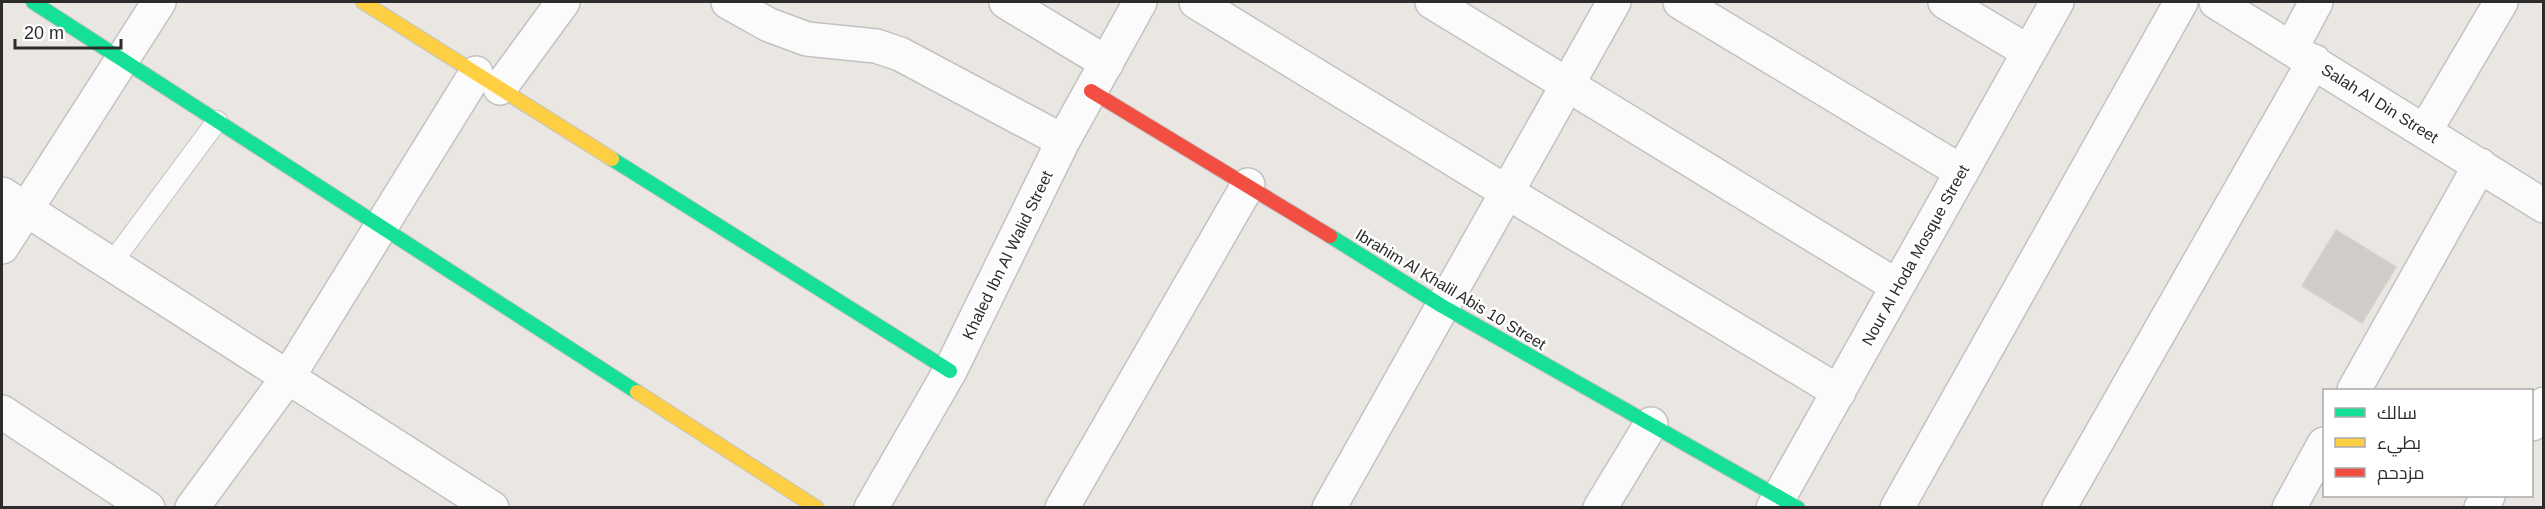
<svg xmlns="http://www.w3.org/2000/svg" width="2545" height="509" font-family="Arial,Cairo,sans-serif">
<rect width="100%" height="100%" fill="#eae6e2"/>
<!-- building -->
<path fill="#cfccc9" stroke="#d5d2ce" stroke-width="1.5" d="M 2336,230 L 2396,267 L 2362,323 L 2302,286 Z"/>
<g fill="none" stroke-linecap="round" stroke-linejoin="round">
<!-- lane casing -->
<g stroke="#c3c2c3" stroke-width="22">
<path id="lane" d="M 111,264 L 217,121"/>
</g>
<!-- street casing -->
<g stroke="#c3c2c3" stroke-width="36">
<path id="street" d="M 728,2 L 769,25 L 807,39 L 876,46 L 900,54 L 1063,141
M 1006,2 L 1107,63
M 1196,2 L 1505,191 L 1839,392
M 1432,2 L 1897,286
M 1680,2 L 1962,172
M 1945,2 L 2029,52
M 2216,2 L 2544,206
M 2292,47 L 2316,2
M 500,88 L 563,2
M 2425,131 L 2501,2
M 2,194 L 492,508
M 2,247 L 159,2
M 2354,390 L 2480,165
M 2,412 L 148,508
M 2532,424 L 2544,404
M 192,508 L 288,377 L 476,73
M 871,508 L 950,371 L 1063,141 L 1140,2
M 1062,508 L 1248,185
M 1329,508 L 1614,2
M 1600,508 L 1651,424
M 1773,508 L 2057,2
M 1897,508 L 2181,2
M 2059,508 L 2314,61
M 2289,508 L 2324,444
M 2481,508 L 2488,496"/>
</g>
<!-- fast casing -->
<g stroke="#c3c2c3" stroke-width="16">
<path id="fast" d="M 33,2 L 637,392
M 612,159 L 950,371
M 1330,236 L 1442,306 L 1798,508"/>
</g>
<!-- slow casing -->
<g stroke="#c3c2c3" stroke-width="16">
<path id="slow" d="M 363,2 L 612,159
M 637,392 L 817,508"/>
</g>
<!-- jam casing -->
<g stroke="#c3c2c3" stroke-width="16">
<path id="jam" d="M 1091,91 L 1330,236"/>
</g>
<!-- lane -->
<use href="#lane" stroke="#fcfbfb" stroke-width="20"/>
<!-- street -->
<use href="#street" stroke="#fcfbfb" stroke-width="33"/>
<!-- fast -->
<use href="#fast" stroke="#16e098" stroke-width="14"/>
<!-- slow -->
<use href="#slow" stroke="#ffcf43" stroke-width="14"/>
<!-- jam -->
<use href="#jam" stroke="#f24e42" stroke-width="14"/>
</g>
<g text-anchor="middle" stroke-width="5" stroke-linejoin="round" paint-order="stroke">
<!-- street labels -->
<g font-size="16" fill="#2c2c2c" stroke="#fff">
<text transform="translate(2380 103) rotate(32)" y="6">Salah Al Din Street</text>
<text transform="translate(1007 255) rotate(-64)" y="6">Khaled Ibn Al Walid Street</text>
<text transform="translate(1915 255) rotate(-61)" y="6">Nour Al Hoda Mosque Street</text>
<text transform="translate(1451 289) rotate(31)" y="6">Ibrahim Al Khalil Abis 10 Street</text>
</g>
</g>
<!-- border -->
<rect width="2545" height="509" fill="none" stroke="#2c2c2c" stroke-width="6"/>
<!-- legend -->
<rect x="2323" y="389" width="210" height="108" fill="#ffffff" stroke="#ababab" stroke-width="1.5"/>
<rect x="2335" y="408" width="30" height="9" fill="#16e098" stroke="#ababab" stroke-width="1.5"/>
<text x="2377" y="419" font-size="18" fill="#2c2c2c">سالك</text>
<rect x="2335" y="438" width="30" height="9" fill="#ffcf43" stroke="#ababab" stroke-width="1.5"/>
<text x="2377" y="449" font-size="18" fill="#2c2c2c">بطيء</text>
<rect x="2335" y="468" width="30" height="9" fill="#f24e42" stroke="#ababab" stroke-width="1.5"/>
<text x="2377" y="479" font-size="18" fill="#2c2c2c">مزدحم</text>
<!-- scale -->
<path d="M15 39v9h106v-9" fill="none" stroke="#2c2c2c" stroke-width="3"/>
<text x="24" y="39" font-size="18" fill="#2c2c2c" stroke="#ffffff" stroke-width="4.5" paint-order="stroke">20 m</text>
</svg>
